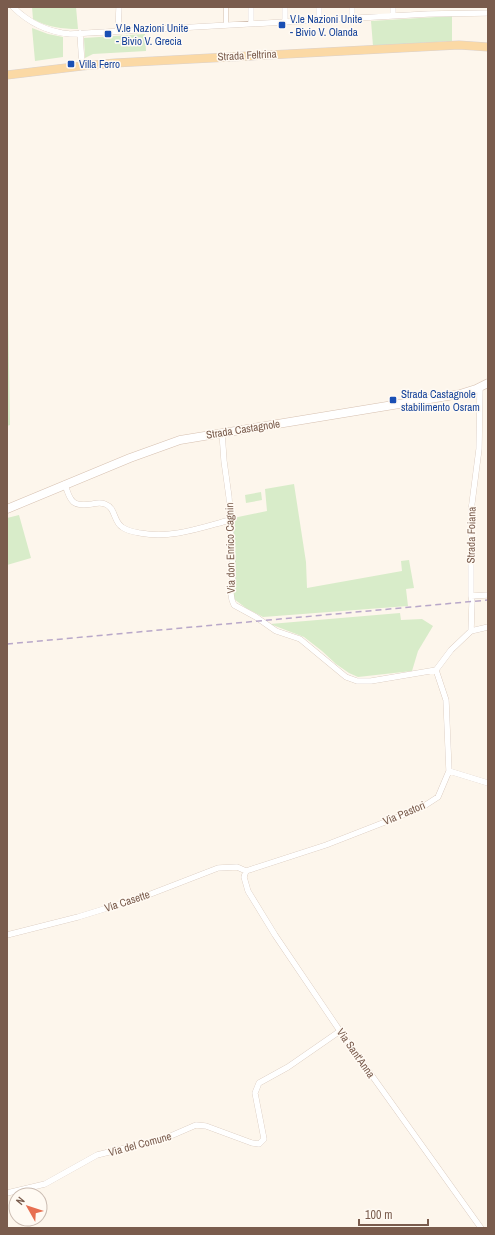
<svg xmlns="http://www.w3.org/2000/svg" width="495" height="1235" font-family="'Archivo Narrow',sans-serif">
<rect width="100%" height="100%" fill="#fdf6ec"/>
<!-- green -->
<path fill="#d8ecc9" d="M 32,7 L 76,7 L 78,29 C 62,29 47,27 33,19 Z
M 452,16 L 452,41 L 373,46 L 371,21 Z
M 32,28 L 48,34 L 63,37 L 63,57 L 35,61 Z
M 145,34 L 146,51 L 93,54 L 85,58 L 84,38 Z
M 7,248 L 10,425 L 7,426 Z
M 294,484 L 306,562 L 307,588 L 402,571 L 401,561 L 409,560 L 414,588 L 406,589 L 408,606 L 263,617 L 246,608 L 234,599 L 230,520 L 238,517 L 267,511 L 265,489 Z
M 261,492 L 262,500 L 246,503 L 245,495 Z
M 19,515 L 31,558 L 7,565 L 7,518 Z
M 400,613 L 401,620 L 422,619 L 433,626 L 418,651 L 412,671 L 358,677 L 349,673 L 336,664 L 322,651 L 304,637 L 270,624 Z"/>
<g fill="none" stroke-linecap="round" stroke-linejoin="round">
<!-- pedestrian casing -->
<g stroke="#d1beb0" stroke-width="5">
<path id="pedestrian" d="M 226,25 L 226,7"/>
</g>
<!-- minor casing -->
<g stroke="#d1beb0" stroke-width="6">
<path id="minor" d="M 13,7 C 29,23 48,32 70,34 L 428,14 L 488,13
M 393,16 L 393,7
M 352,18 L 352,7
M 319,20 L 319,7
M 285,22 L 285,7
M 251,23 L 251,7
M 118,31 L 119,7
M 80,33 L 82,66
M 222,432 L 224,461 L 229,497 L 233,576 L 231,594 L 232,600 L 234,605 L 256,617 L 276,631 L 300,639 L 346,677 L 357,681 L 371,681 L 436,670
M 65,484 C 70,502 73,507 92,504 C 97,503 100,502 105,504 C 116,508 113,521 122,527 C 127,531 134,532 140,533 C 171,539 200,528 230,520
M 471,596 L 488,595
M 471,631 L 488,627
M 436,670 L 451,650 L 471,631 L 472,602 L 471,596 L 471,511 L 479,449 L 480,387
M 449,771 L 488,783
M 246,871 L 244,877 L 248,891 L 275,935 L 340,1031 L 481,1228
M 246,871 L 326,845 L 421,808 L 438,797 L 449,771 L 446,700 L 436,670
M 7,935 L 78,917 L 143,897 L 218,868 L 237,867 L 246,871
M 7,1193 L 45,1184 L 97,1155 L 166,1138 L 196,1125 L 206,1126 L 252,1143 L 259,1144 L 264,1139 L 255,1093 L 259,1083 L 288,1067 L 340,1031"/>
</g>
<!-- secondary casing -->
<g stroke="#d6c0b0" stroke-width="9">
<path id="secondary" d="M 7,509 L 130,458 L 180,440 L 460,394 L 476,389 L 488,383"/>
</g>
<!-- primary casing -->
<g stroke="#dad1cd" stroke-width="9">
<path id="primary" d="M 7,75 L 82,66 L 115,63 L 459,45 L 488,47"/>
</g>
<!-- pedestrian -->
<use href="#pedestrian" stroke="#fff" stroke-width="4"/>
<!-- minor -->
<use href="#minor" stroke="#fff" stroke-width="5.5"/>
<!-- secondary -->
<use href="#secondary" stroke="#fff" stroke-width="8"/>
<!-- primary -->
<use href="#primary" stroke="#fbd9a5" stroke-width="8"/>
<!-- rail -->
<path stroke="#b9a8c9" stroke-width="1.5" stroke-dasharray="6 4" stroke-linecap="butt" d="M 7,644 L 488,600"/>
</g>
<!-- markers -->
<g fill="#1a4fb4" stroke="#fffaf3" stroke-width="1.5">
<rect x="278" y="21" width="8" height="8" rx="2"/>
<rect x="104" y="30" width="8" height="8" rx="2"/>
<rect x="67" y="60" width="8" height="8" rx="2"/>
<rect x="389" y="396" width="8" height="8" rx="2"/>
</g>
<g text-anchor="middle" stroke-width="3" stroke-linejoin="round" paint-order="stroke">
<!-- transit labels -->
<g font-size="11" fill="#164399" stroke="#fffaf3" text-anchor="start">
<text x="290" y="23">V.le Nazioni Unite<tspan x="290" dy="13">- Bivio V. Olanda</tspan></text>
<text x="116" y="32">V.le Nazioni Unite<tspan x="116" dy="13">- Bivio V. Grecia</tspan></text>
<text x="79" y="68">Villa Ferro</text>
<text x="401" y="398">Strada Castagnole<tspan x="401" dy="13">stabilimento Osram</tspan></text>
</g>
<!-- street labels -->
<g font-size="11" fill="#7a5c4d" stroke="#fffaf3">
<text transform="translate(247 55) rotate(-3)" y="4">Strada Feltrina</text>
<text transform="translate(243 429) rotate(-9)" y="4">Strada Castagnole</text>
<text transform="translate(471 535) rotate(-89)" y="4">Strada Foiana</text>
<text transform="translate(230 548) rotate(-91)" y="4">Via don Enrico Cagnin</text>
<text transform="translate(404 813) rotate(-23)" y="4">Via Pastori</text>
<text transform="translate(127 901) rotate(-18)" y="4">Via Casette</text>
<text transform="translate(356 1053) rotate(55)" y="4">Via Sant'Anna</text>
<text transform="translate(140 1144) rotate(-15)" y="4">Via del Comune</text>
</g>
</g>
<!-- border -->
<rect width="495" height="1235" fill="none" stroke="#7a5c4d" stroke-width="16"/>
<!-- north arrow -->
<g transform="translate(28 1207) rotate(309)"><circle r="19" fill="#fffaf3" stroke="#cabbb1"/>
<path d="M0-3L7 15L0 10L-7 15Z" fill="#e76f51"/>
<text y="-6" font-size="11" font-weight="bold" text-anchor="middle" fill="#7a5c4d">N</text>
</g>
<!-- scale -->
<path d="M359 1219v6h69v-6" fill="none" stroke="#7a5c4d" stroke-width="2"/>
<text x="365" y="1219" font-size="12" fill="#7a5c4d" stroke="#fffaf3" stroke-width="3" paint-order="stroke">100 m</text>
</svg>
